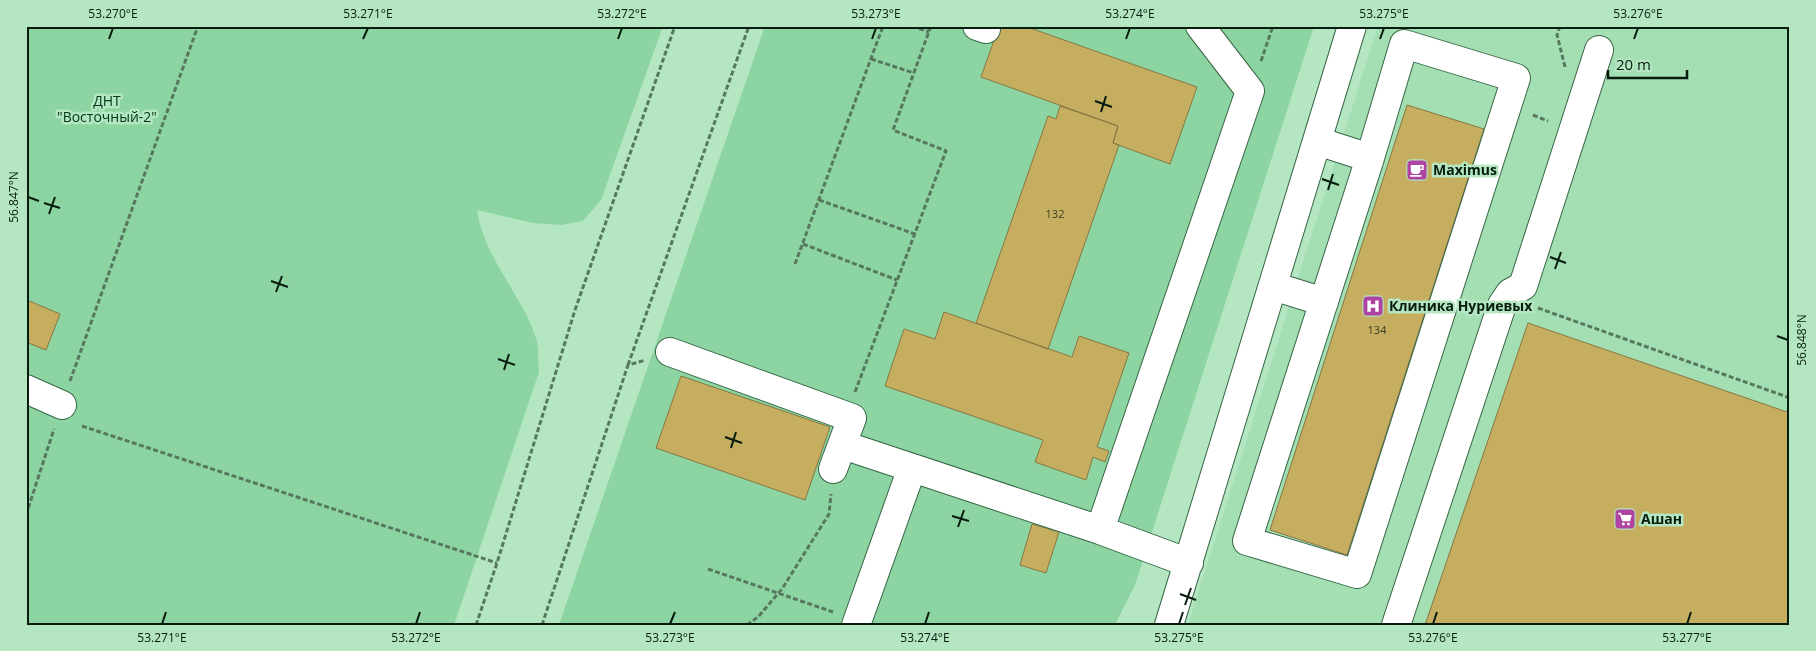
<svg xmlns="http://www.w3.org/2000/svg" width="1816" height="651" font-family="'Open Sans',sans-serif">
<rect width="100%" height="100%" fill="#b4e7c1"/>
<!-- built -->
<path fill="#a4deb3" d="M 1378,26 L 1790,26 L 1790,625 L 1188,625 Z"/>
<!-- green -->
<path fill="#8cd4a1" d="M 26,26 L 663,26 L 601,200 L 583,221 L 561,225 L 533,223 L 477,210 C 484,258 521,293 536,338 C 539,348 538,361 539,372 L 454,625 L 26,625 Z
M 765,26 L 1314,26 L 1135,585 L 1115,625 L 559,625 Z"/>
<!-- building -->
<path fill="#c6ae60" stroke="#877742" d="M 999,26 L 1031,26 L 1030,28 L 1197,87 L 1170,164 L 1113,143 L 1118,126 L 981,77 Z
M 1407,105 L 1484,129 L 1347,555 L 1270,530 Z
M 1060,106 L 1118,126 L 1113,143 L 1119,145 L 1048,349 L 976,323 L 1048,116 L 1056,119 Z
M 27,300 L 60,314 L 46,350 L 26,342 Z
M 944,312 L 1072,357 L 1079,336 L 1129,353 L 1097,447 L 1109,451 L 1105,462 L 1093,457 L 1086,480 L 1035,462 L 1043,440 L 885,386 L 904,329 L 935,339 Z
M 1528,323 L 1790,413 L 1790,625 L 1425,625 Z
M 681,376 L 830,427 L 805,500 L 656,448 Z
M 1032,524 L 1059,532 L 1046,573 L 1020,565 Z"/>
<g fill="none" stroke-linecap="round" stroke-linejoin="round">
<!-- minor casing -->
<g stroke="#366645" stroke-width="30">
<path id="minor" d="M 977,26 L 986,29
M 1404,44 L 1516,78 L 1357,574 L 1247,541 L 1370,158 Z
M 1317,141 L 1370,158
M 1273,286 L 1324,302
M 670,352 L 852,418 L 833,469
M 26,389 L 62,405
M 843,445 L 1100,530 L 1189,563
M 1100,530 L 1250,91 L 1200,26
M 856,625 L 912,468
M 1169,625 L 1352,26
M 1396,625 L 1502,305 L 1510,293 L 1523,286 L 1599,50"/>
</g>
<!-- path -->
<path stroke="#56785f" stroke-width="3" stroke-dasharray="5 2.5" stroke-linecap="butt" d="M 912,26 L 929,32
M 1560,26 L 1557,35 L 1565,67
M 871,59 L 914,73
M 1261,61 L 1273,26
M 1533,115 L 1548,121
M 819,200 L 915,234
M 803,244 L 897,280
M 795,264 L 883,26
M 1538,308 L 1790,398
M 628,365 L 749,26
M 70,381 L 198,26
M 855,392 L 946,151 L 893,130 L 931,26
M 82,426 L 497,563
M 26,515 L 54,429
M 708,569 L 833,612
M 476,625 L 497,563 L 575,310 L 675,26
M 542,625 L 628,365 L 646,360
M 747,625 L 758,617 L 782,589 L 829,514 L 831,494"/>
<!-- minor -->
<use href="#minor" stroke="#fff" stroke-width="28"/>
</g>
<!-- ticks -->
<path fill="none" stroke="#071b0e" stroke-width="2" d="M 109,39 L 113,28M 363,39 L 368,28M 618,39 L 622,28M 872,39 L 876,28M 1126,39 L 1130,28M 1380,39 L 1384,28M 1634,39 L 1638,28M 1095,101 L 1112,107M 1101,112 L 1106,96M 1322,179 L 1339,185M 1328,190 L 1333,174M 28,197 L 39,201M 44,203 L 60,208M 49,214 L 55,197M 1550,257 L 1566,263M 1555,269 L 1561,252M 271,281 L 288,287M 276,292 L 282,276M 1777,336 L 1788,340M 498,359 L 515,365M 504,370 L 509,354M 725,437 L 742,443M 731,448 L 736,432M 952,516 L 969,521M 958,527 L 964,510M 1180,594 L 1196,600M 1185,605 L 1191,588M 162,624 L 166,612M 416,624 L 420,612M 670,624 L 675,612M 925,624 L 929,612M 1179,624 L 1183,612M 1433,624 L 1437,612M 1687,624 L 1691,612"/>
<!-- icons -->
<defs>
<g id="cafe-square" transform="scale(1.125)"><rect x="-9" y="-9" width="18" height="18" rx="4" fill="#af43a2" stroke="#b4e7c1"/><path d="M-5.5-4.5H6V0H3Q3 3.5 0 3.5H-2.5Q-5.5 3.5-5.5 0ZM3-3.2v2h1.7v-2ZM-6 4.5H4V6H-6Z" fill="#fff"/></g>
<g id="hospital-square" transform="scale(1.125)"><rect x="-9" y="-9" width="18" height="18" rx="4" fill="#af43a2" stroke="#b4e7c1"/><path d="M-5-5h3v3.5h4V-5h3V5h-3V1.5h-4V5h-3Z" fill="#fff"/></g>
<g id="supermarket-square" transform="scale(1.125)"><rect x="-9" y="-9" width="18" height="18" rx="4" fill="#af43a2" stroke="#b4e7c1"/><path d="M-6-5.5h2.5l.6 2H6L4.5 2H-2.5L-4.4-4H-6ZM-1.5 3.2a1.3 1.3 0 1 0 .1 0ZM3 3.2a1.3 1.3 0 1 0 .1 0Z" fill="#fff"/></g>
</defs>
<g fill-rule="evenodd">
<use href="#cafe-square" x="1417" y="170"/>
<use href="#hospital-square" x="1373" y="306"/>
<use href="#supermarket-square" x="1625" y="519"/>
</g>
<g text-anchor="middle" stroke-width="5" stroke-linejoin="round" paint-order="stroke">
<!-- number labels -->
<g font-size="11" fill="#374022">
<text x="1055" y="218">132</text>
<text x="1377" y="334">134</text>
</g>
<!-- park labels -->
<g font-size="14" fill="#003718" stroke="#b4e7c1">
<text x="107" y="106">ДНТ<tspan x="107" dy="16">"Восточный-2"</tspan></text>
</g>
<!-- poi labels -->
<g font-size="14" font-weight="bold" fill="#071b0e" stroke="#b4e7c1" text-anchor="start">
<text x="1433" y="175">Maximus</text>
<text x="1389" y="311">Клиника Нуриевых</text>
<text x="1641" y="524">Ашан</text>
</g>
</g>
<!-- border -->
<rect width="1816" height="651" fill="none" stroke="#b4e7c1" stroke-width="55"/>
<!-- scale -->
<path d="M1608 70v8h79v-8" fill="none" stroke="#071b0e" stroke-width="2.5"/>
<text x="1616" y="70" font-size="15" fill="#071b0e" stroke="#b4e7c1" stroke-width="4" paint-order="stroke">20 m</text>
<rect x="28" y="28" width="1760" height="596" fill="none" stroke="#071b0e" stroke-width="2"/>
<g font-size="12" text-anchor="middle" fill="#071b0e">
<text x="113" y="18">53.270°E</text>
<text x="368" y="18">53.271°E</text>
<text x="622" y="18">53.272°E</text>
<text x="876" y="18">53.273°E</text>
<text x="1130" y="18">53.274°E</text>
<text x="1384" y="18">53.275°E</text>
<text x="1638" y="18">53.276°E</text>
<text transform="translate(14 197) rotate(-90)" y="4">56.847°N</text>
<text transform="translate(1802 340) rotate(-90)" y="4">56.848°N</text>
<text x="162" y="642">53.271°E</text>
<text x="416" y="642">53.272°E</text>
<text x="670" y="642">53.273°E</text>
<text x="925" y="642">53.274°E</text>
<text x="1179" y="642">53.275°E</text>
<text x="1433" y="642">53.276°E</text>
<text x="1687" y="642">53.277°E</text>
</g>
</svg>
